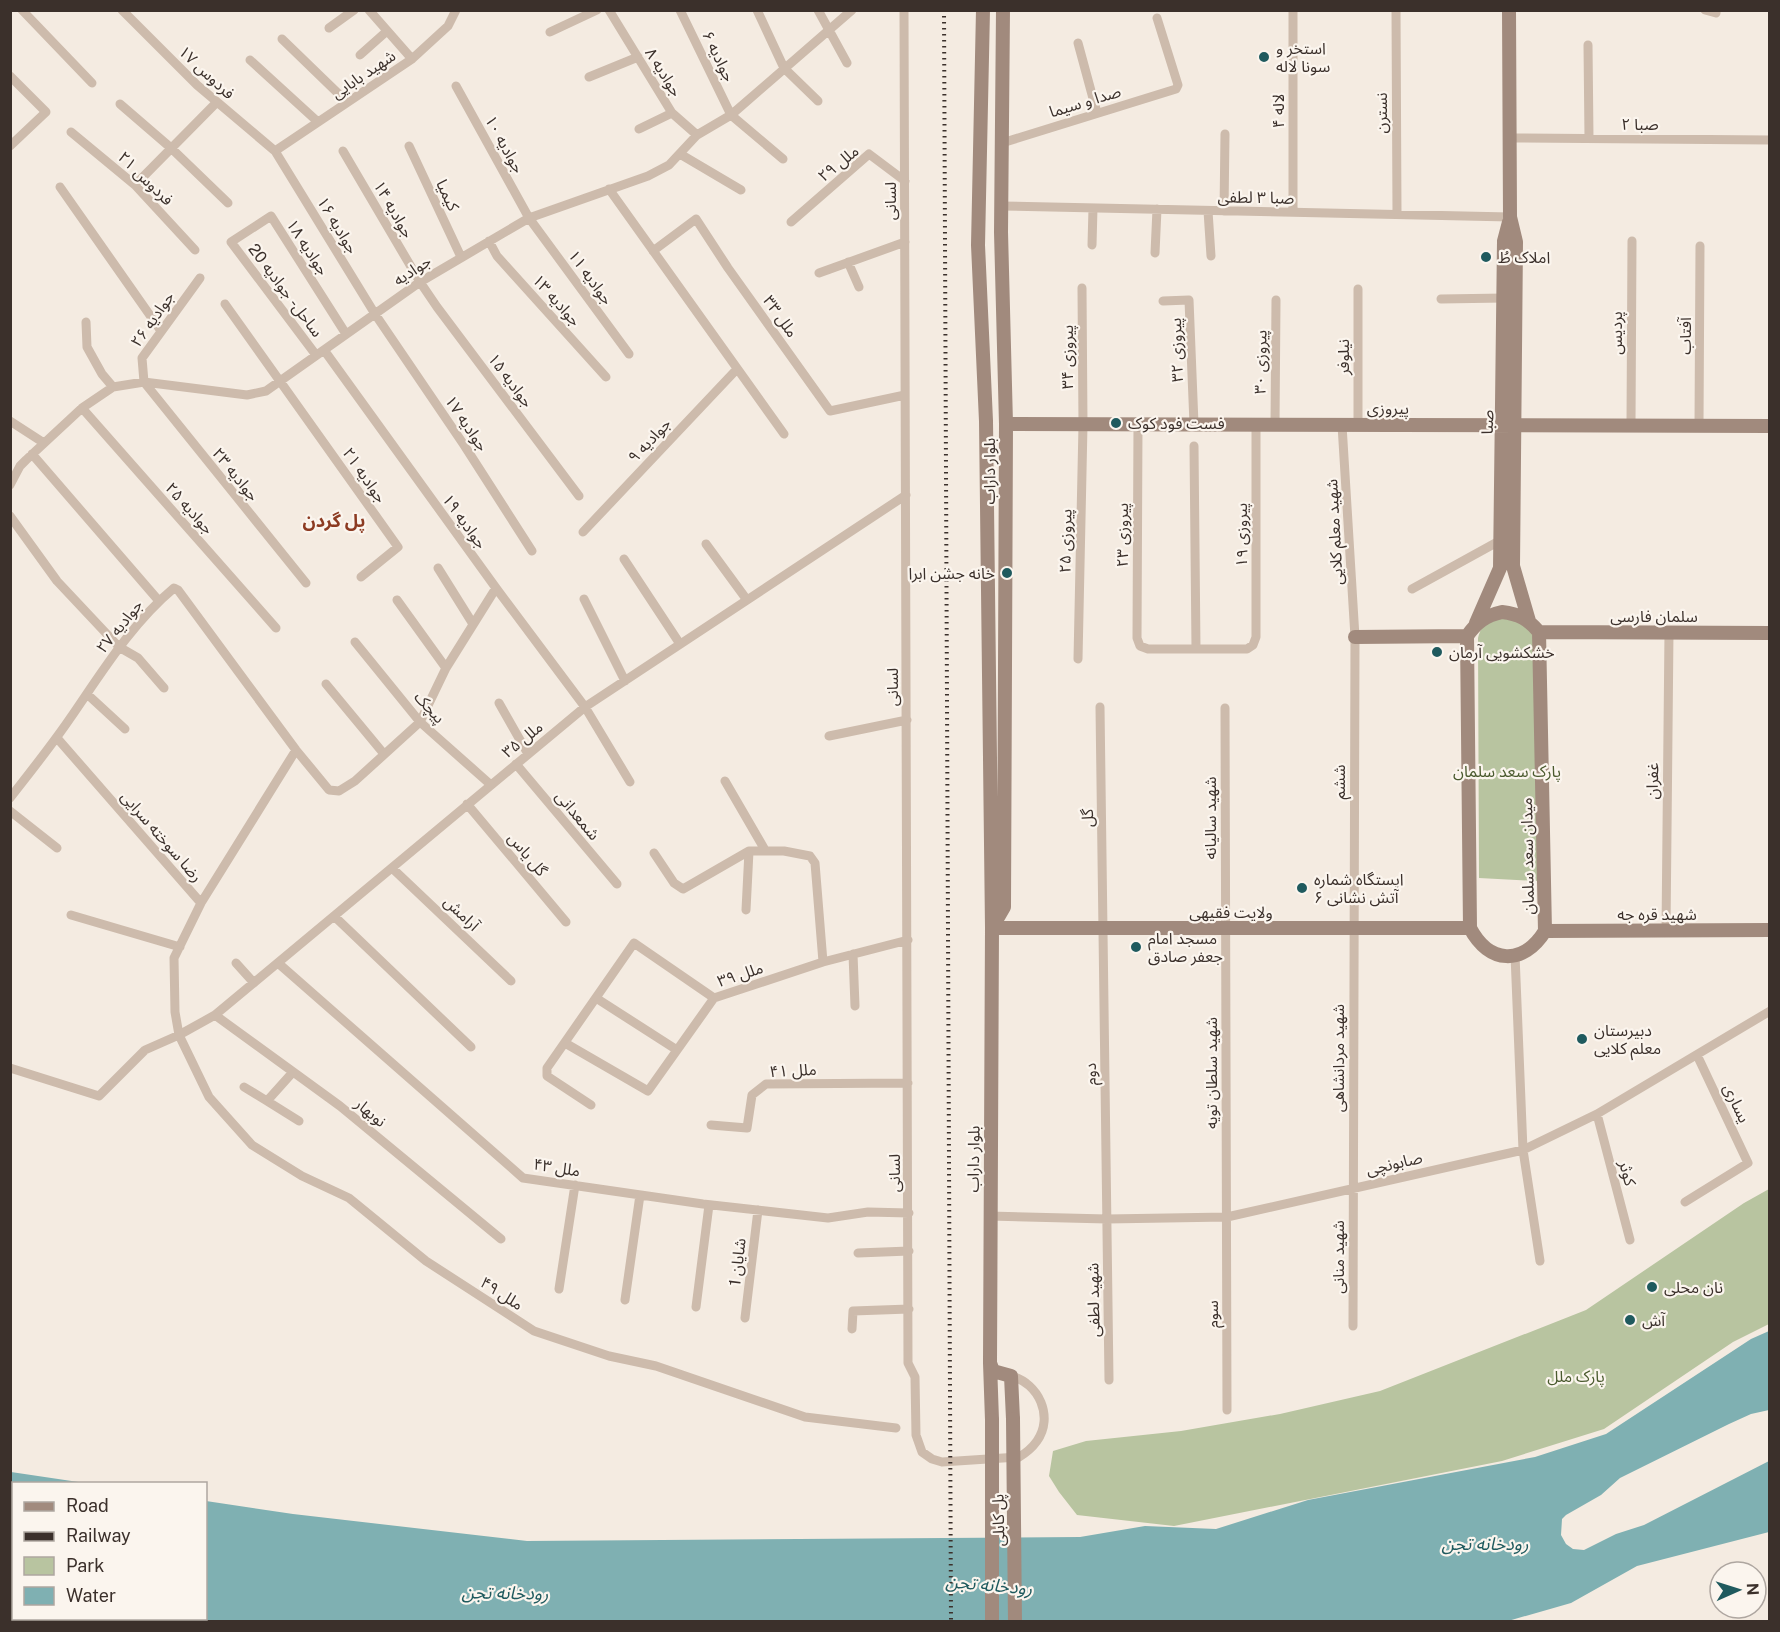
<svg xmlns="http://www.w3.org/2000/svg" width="1780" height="1632" font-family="'Public Sans','Noto Sans Arabic',sans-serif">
<rect width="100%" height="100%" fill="#f4ebe1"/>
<!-- green -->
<path fill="#b8c4a0" d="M 1501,617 L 1522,622 L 1533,634 L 1538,881 L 1479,878 L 1478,638 C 1482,624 1487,620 1501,617 Z
M 1769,1189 L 1769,1324 L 1733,1342 L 1604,1429 L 1502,1461 L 1174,1526 L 1077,1515 L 1059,1492 L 1049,1476 L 1053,1451 L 1086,1441 L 1181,1431 L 1280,1414 L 1380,1391 L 1586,1310 L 1744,1203 Z"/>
<!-- water -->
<path fill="#7fb0b2" d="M 1769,1331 L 1769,1410 L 1751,1414 L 1729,1424 L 1620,1478 L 1601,1495 L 1566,1515 L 1562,1519 L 1561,1535 L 1566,1544 L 1573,1549 L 1584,1550 L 1616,1534 L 1644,1525 L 1769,1461 L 1769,1532 L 1637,1566 L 1571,1603 L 1508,1621 L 83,1622 L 57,1619 L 206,1618 L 206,1501 L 293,1514 L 527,1541 L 1080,1537 L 1145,1526 L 1216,1529 L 1308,1500 L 1535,1457 L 1606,1434 L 1751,1339 Z
M 11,1472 L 85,1483 L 14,1484 L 13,1613 L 10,1613 Z"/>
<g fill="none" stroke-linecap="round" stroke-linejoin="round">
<!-- street -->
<path stroke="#cdbbac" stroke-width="9" d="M 22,10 L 92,83
M 122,10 L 197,85 L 275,151 L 375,314 L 464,445 L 532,551
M 369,10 L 412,59
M 609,10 L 672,113 L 697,135
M 680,10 L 731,115 L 783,159
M 757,10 L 784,68 L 818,101
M 818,10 L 847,63
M 904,10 L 908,1363 L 915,1377 L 916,1435 L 922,1452 L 932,1459 L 942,1462 L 1019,1457 C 1026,1453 1032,1448 1037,1441 C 1054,1417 1039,1383 1011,1376
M 1396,10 L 1397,214
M 1705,10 L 1716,13 L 1716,10
M 329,28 L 354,10
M 550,32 L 597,10
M 282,39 L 347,102
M 1078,43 L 1097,113
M 1588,45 L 1589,138
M 360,55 L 387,31
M 250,60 L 318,122
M 10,76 L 46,112 L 10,146
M 589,77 L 638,57
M 456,86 L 529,218 L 629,354
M 120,104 L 171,148 L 228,203
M 639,129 L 672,113
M 71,132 L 135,185 L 195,250
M 1510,138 L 1770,140
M 1002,143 L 1176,89 L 1178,85 L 1157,18
M 409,146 L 461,257
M 275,151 L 412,59 L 448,26 L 456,10
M 343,151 L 420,282 L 437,307 L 579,496
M 680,154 L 741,190
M 135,185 L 217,102
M 60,187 L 161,331
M 609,189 L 784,434
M 1001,206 L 1510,217
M 1208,211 L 1211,256
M 1224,211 L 1225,134
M 1293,212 L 1293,10
M 791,222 L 869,154 L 905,181
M 489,241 L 497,256 L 606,377
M 1092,245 L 1093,208
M 653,251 L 696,219 L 728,268 L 830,411 L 905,395
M 1155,253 L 1157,209
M 848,262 L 859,287
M 819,273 L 905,242
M 200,278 L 142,358 L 144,382 L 306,583
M 1441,299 L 1504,298
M 1163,301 L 1189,300 L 1194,424
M 225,304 L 398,547 L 361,577
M 86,322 L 87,347 L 102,374 L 113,387
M 324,350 L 496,588 L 585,707 L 630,782
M 316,355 L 231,242 L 271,216 L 346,334
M 82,408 L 276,628
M 10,421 L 44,443
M 1275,424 L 1276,300
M 1138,425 L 1137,638 L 1140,646 L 1148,649 L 1247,649 L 1253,645 L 1256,637 L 1256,424
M 1342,425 L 1355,637 L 1353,1326
M 1358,425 L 1358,289
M 1631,425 L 1632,241
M 1699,425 L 1700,246
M 1194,446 L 1196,649
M 32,454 L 159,601
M 10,485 L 20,466 L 26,460 L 82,408 L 113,387 L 144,382 L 247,395 L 266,391 L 420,282 L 529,218 L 648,176 L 669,165 L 697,135 L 731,115 L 852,10
M 10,516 L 57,581 L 119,647 L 138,658 L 164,688
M 583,532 L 737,369
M 706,544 L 747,600
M 624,559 L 680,644
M 438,568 L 473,624
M 1412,589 L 1501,540
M 584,599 L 625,681
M 397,600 L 446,668
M 355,642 L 420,722 L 491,785
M 1078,659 L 1083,425 L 1082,288
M 326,684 L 384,754
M 87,694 L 125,729
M 499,703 L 528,754
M 1100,707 L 1109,1380
M 1225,708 L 1227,1410
M 829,736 L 907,720
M 57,738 L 201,903
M 296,750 L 201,903 L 174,958 L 175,1012 L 179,1035 L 209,1097 L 252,1145 L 302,1176 L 349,1198 L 426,1261 L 534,1331 L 609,1356 L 656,1366 L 805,1417 L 896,1428
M 516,764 L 617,884
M 725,781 L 765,850
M 10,798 C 31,771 52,745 71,717 C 102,672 132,623 174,588 L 178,590 L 296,750 L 329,790 L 339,791 L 355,781 L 420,722 L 446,668 L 496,588
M 467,804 L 566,922
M 10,811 L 57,848
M 654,853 L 674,883 L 683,889 L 749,851 L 784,851 L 810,856 L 815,863 L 823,962
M 392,868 L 511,981
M 746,910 L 749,851
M 71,915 L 180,947
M 334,916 L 471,1047
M 1666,930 L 1669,632
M 853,954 L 855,1006
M 1515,955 L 1523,1150 L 1540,1261
M 236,963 L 254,983
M 278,963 L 523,1178 L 703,1204 L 828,1218 L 868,1212 L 909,1213
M 596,998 L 677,1050
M 215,1015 L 340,1106 L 501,1239
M 565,1043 L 648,1091 L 714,998 L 823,962 L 908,940
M 10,1068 L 99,1096 L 145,1050 L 179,1035 L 215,1015 L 585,707 L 906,495
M 293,1072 L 267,1101 L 299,1121
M 244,1087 L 267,1101
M 591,1105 L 547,1076 L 547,1068 L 634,943 L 714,998
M 1597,1114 L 1630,1240
M 711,1125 L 747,1128 L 752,1095 L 766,1084 L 908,1083
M 1685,1202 L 1748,1163 L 1697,1055
M 989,1216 L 1107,1219 L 1227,1217 L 1523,1150 L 1597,1114 L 1770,1011
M 858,1253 L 909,1251
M 559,1289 L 575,1185
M 625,1300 L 640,1195
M 696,1307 L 709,1205
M 745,1318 L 758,1210
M 852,1329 L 853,1311 L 909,1309"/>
<!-- secondary -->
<path stroke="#a18a7d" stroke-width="14" d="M 983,10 L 978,245 L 986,421 L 992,928 L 990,1363 L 993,1371 L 1011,1376 L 1013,1419
M 1509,10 L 1510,217 L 1516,242 L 1513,566 L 1529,621
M 1006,424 L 1770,426
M 1502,612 C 1519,614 1528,619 1539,632 L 1545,931 C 1523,966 1489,964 1470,928 L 1467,636 C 1477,622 1485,616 1502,612 Z
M 1476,623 L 1500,568 L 1504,241 L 1509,222
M 1539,632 L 1770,633
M 1355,637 L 1467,636
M 993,926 L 1004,907 L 1006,424 L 1001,232 L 1003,10
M 992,928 L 1470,928
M 1545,931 L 1770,930
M 990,1363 L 992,1420"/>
<!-- rail -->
<path stroke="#3b302b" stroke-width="4" stroke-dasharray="1.5 4.5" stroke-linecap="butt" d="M 944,10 L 951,1622"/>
<!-- secondary-bridge -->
<path stroke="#a18a7d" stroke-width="14" d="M 1013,1419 L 1015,1622
M 992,1622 L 992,1420"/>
</g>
<!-- markers -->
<g fill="#1f5a5e" stroke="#fbf5ee" stroke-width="2">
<circle cx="1264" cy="57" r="6"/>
<circle cx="1486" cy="257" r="6"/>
<circle cx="1116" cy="423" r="6"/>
<circle cx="1007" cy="573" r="6"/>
<circle cx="1437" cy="652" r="6"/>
<circle cx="1302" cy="888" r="6"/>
<circle cx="1136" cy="947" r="6"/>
<circle cx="1582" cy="1039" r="6"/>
<circle cx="1652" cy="1287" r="6"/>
<circle cx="1630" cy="1320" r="6"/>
</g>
<g text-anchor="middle" stroke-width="4.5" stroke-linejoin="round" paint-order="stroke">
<!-- poi labels -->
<g font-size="16" fill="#3b302b" stroke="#fbf5ee" text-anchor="start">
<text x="1276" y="54">استخر و<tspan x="1276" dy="18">سونا لاله</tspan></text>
<text x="1498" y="263">املاک طُ</text>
<text x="1128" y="429">فست فود کوک</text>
<text x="995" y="579" text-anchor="end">خانه جشن ابرا</text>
<text x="1449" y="658">خشکشویی آرمان</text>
<text x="1314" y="885">ایستگاه شماره<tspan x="1314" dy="18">۶ آتش نشانی</tspan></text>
<text x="1148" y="944">مسجد امام<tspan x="1148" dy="18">جعفر صادق</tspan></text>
<text x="1594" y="1036">دبیرستان<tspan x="1594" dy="18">معلم کلایی</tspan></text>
<text x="1664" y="1293">نان محلی</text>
<text x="1642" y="1326">آش</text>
</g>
<!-- street labels -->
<g font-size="16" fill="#3b302b" stroke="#fbf5ee">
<text transform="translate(719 56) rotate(64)" y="6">جوادیه ۶</text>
<text transform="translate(207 72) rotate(43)" y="6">فردوس ۱۷</text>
<text transform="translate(664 72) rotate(58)" y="6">جوادیه ۸</text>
<text transform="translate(363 74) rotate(-34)" y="6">شهید بابایی</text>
<text transform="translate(1085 101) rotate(-17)" y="6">صدا و سیما</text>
<text transform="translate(1278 111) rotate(-90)" y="6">لاله ۴</text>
<text transform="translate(1381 113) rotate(-90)" y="6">نسترن</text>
<text x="1640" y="130">صبا ۲</text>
<text transform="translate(505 144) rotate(61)" y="6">جوادیه ۱۰</text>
<text transform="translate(838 163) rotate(-39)" y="6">ملل ۲۹</text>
<text transform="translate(146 178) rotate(44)" y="6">فردوس ۲۱</text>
<text transform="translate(448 195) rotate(65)" y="6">کیمیا</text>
<text transform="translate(1256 197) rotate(1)" y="6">صبا ۳ لطفی</text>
<text transform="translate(890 201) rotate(-90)" y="6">لسانی</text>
<text transform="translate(394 209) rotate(60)" y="6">جوادیه ۱۴</text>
<text transform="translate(338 225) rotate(59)" y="6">جوادیه ۱۶</text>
<text transform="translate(308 247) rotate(57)" y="6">جوادیه ۱۸</text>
<text transform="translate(412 270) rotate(-33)" y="6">جوادیه</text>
<text transform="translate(591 277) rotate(54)" y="6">جوادیه ۱۱</text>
<text transform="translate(286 290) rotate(53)" y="6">ساحل - جوادیه 20</text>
<text transform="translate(557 300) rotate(48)" y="6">جوادیه ۱۳</text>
<text transform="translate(781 316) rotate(55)" y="6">ملل ۳۳</text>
<text transform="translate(152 319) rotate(-55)" y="6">جوادیه ۲۶</text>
<text transform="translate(1616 333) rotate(-90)" y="6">پردیس</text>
<text transform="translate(1685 336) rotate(-90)" y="6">آفتاب</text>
<text transform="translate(1176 350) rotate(-92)" y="6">پیروزی ۳۲</text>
<text transform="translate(1067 357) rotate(-90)" y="6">پیروزی ۳۴</text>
<text transform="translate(1343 357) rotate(-90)" y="6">نیلوفر</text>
<text transform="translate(1260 362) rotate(-89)" y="6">پیروزی ۳۰</text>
<text transform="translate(511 380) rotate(53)" y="6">جوادیه ۱۵</text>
<text x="1388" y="414">پیروزی</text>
<text transform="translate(1487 422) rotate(-89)" y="6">صبا</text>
<text transform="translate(467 423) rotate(56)" y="6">جوادیه ۱۷</text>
<text transform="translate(649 440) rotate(-47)" y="6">جوادیه ۹</text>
<text transform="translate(989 471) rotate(-90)" y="6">بلوار داراب</text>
<text transform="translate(236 474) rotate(51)" y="6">جوادیه ۲۳</text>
<text transform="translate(365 475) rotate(55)" y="6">جوادیه ۲۱</text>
<text transform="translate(190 508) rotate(48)" y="6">جوادیه ۲۵</text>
<text transform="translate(465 521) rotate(54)" y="6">جوادیه ۱۹</text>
<text transform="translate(1334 532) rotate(-93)" y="6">شهید معلم کلایی</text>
<text transform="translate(1122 535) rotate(-90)" y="6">پیروزی ۲۳</text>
<text transform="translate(1241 535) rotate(-90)" y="6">پیروزی ۱۹</text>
<text transform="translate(1065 541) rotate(-89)" y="6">پیروزی ۲۵</text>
<text x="1654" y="622">سلمان فارسی</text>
<text transform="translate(119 626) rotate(-51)" y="6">جوادیه ۲۷</text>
<text transform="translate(892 687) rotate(-90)" y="6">لسانی</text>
<text transform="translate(430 707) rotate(47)" y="6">پیچک</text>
<text transform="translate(522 739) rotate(-39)" y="6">ملل ۳۵</text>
<text transform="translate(1652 781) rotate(-89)" y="6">غفران</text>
<text transform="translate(1339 782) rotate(-90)" y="6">ششم</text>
<text transform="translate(578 815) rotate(50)" y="6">شمعدانی</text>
<text transform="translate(1087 818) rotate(-91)" y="6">گل</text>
<text transform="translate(1210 818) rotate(-90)" y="6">شهید سالیانه</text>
<text transform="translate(162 836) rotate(49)" y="6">رضا سوخته سرایی</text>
<text transform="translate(528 854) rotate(50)" y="6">گل یاس</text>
<text transform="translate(1527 856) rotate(-91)" y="6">میدان سعد سلمان</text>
<text x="1231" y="918">ولایت فقیهی</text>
<text transform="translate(462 913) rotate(44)" y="6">آرامش</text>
<text x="1657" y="920">شهید قره جه</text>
<text transform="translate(740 974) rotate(-18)" y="6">ملل ۳۹</text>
<text transform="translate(1338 1058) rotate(-90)" y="6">شهید مردانشاهی</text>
<text transform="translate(793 1070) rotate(-3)" y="6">ملل ۴۱</text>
<text transform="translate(1211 1073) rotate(-90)" y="6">شهید سلطان تویه</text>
<text transform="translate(1090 1074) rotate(-91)" y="6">دوم</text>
<text transform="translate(1737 1103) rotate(65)" y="6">یساری</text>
<text transform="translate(371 1112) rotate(40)" y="6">نوبهار</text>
<text transform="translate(973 1159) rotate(-89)" y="6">بلوار داراب</text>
<text transform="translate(1394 1163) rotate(-13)" y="6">صابونچی</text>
<text transform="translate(557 1167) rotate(9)" y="6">ملل ۴۳</text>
<text transform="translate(894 1173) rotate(-90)" y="6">لسانی</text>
<text transform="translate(1628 1173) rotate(75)" y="6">کوثر</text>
<text transform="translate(1338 1257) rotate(-90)" y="6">شهید منانی</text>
<text transform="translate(737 1262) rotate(-83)" y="6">شایان 1</text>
<text transform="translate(502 1293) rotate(33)" y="6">ملل ۴۹</text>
<text transform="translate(1093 1300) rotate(-91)" y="6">شهید لطفی</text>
<text transform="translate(1212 1314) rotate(-90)" y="6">سوم</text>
<text transform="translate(998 1520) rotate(-91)" y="6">پل کابلی</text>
</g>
<!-- park labels -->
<g font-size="16" fill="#4a5a2e" stroke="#fbf5ee">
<text x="1507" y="777">پارک سعد سلمان</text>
<text x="1576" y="1382">پارک ملل</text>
</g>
<!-- neighbourhood labels -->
<g font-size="18" font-weight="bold" fill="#8c3b22" stroke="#fbf5ee">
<text x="334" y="527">پل گردن</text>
</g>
<!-- water labels -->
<g font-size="18" font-style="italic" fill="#1f5a5e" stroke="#fbf5ee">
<text x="1485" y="1550">رودخانه تجن</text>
<text transform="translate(989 1585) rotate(5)" y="6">رودخانه تجن</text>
<text transform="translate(505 1593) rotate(1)" y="6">رودخانه تجن</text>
</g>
</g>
<!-- border -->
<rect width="1780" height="1632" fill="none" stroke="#3b302b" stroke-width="24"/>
<!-- legend -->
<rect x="12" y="1482" width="195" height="138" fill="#fbf5ee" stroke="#aea6a0" stroke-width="1.5"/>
<rect x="24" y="1502" width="30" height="9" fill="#a18a7d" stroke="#aea6a0" stroke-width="1.5"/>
<text x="66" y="1512" font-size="18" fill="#3b302b">Road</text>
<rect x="24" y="1532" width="30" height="9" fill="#3b302b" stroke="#aea6a0" stroke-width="1.5"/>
<text x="66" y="1542" font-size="18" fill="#3b302b">Railway</text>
<rect x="24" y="1557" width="30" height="18" fill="#b8c4a0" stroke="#aea6a0" stroke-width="1.5"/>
<text x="66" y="1572" font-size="18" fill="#3b302b">Park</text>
<rect x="24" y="1587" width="30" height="18" fill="#7fb0b2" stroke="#aea6a0" stroke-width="1.5"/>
<text x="66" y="1602" font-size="18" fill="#3b302b">Water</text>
<!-- north arrow -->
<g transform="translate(1738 1590) rotate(87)"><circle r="28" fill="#fbf5ee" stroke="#aea6a0" stroke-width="1.5"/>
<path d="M0-4.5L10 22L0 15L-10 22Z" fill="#1f5a5e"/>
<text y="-9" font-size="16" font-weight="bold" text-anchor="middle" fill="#3b302b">N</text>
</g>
</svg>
